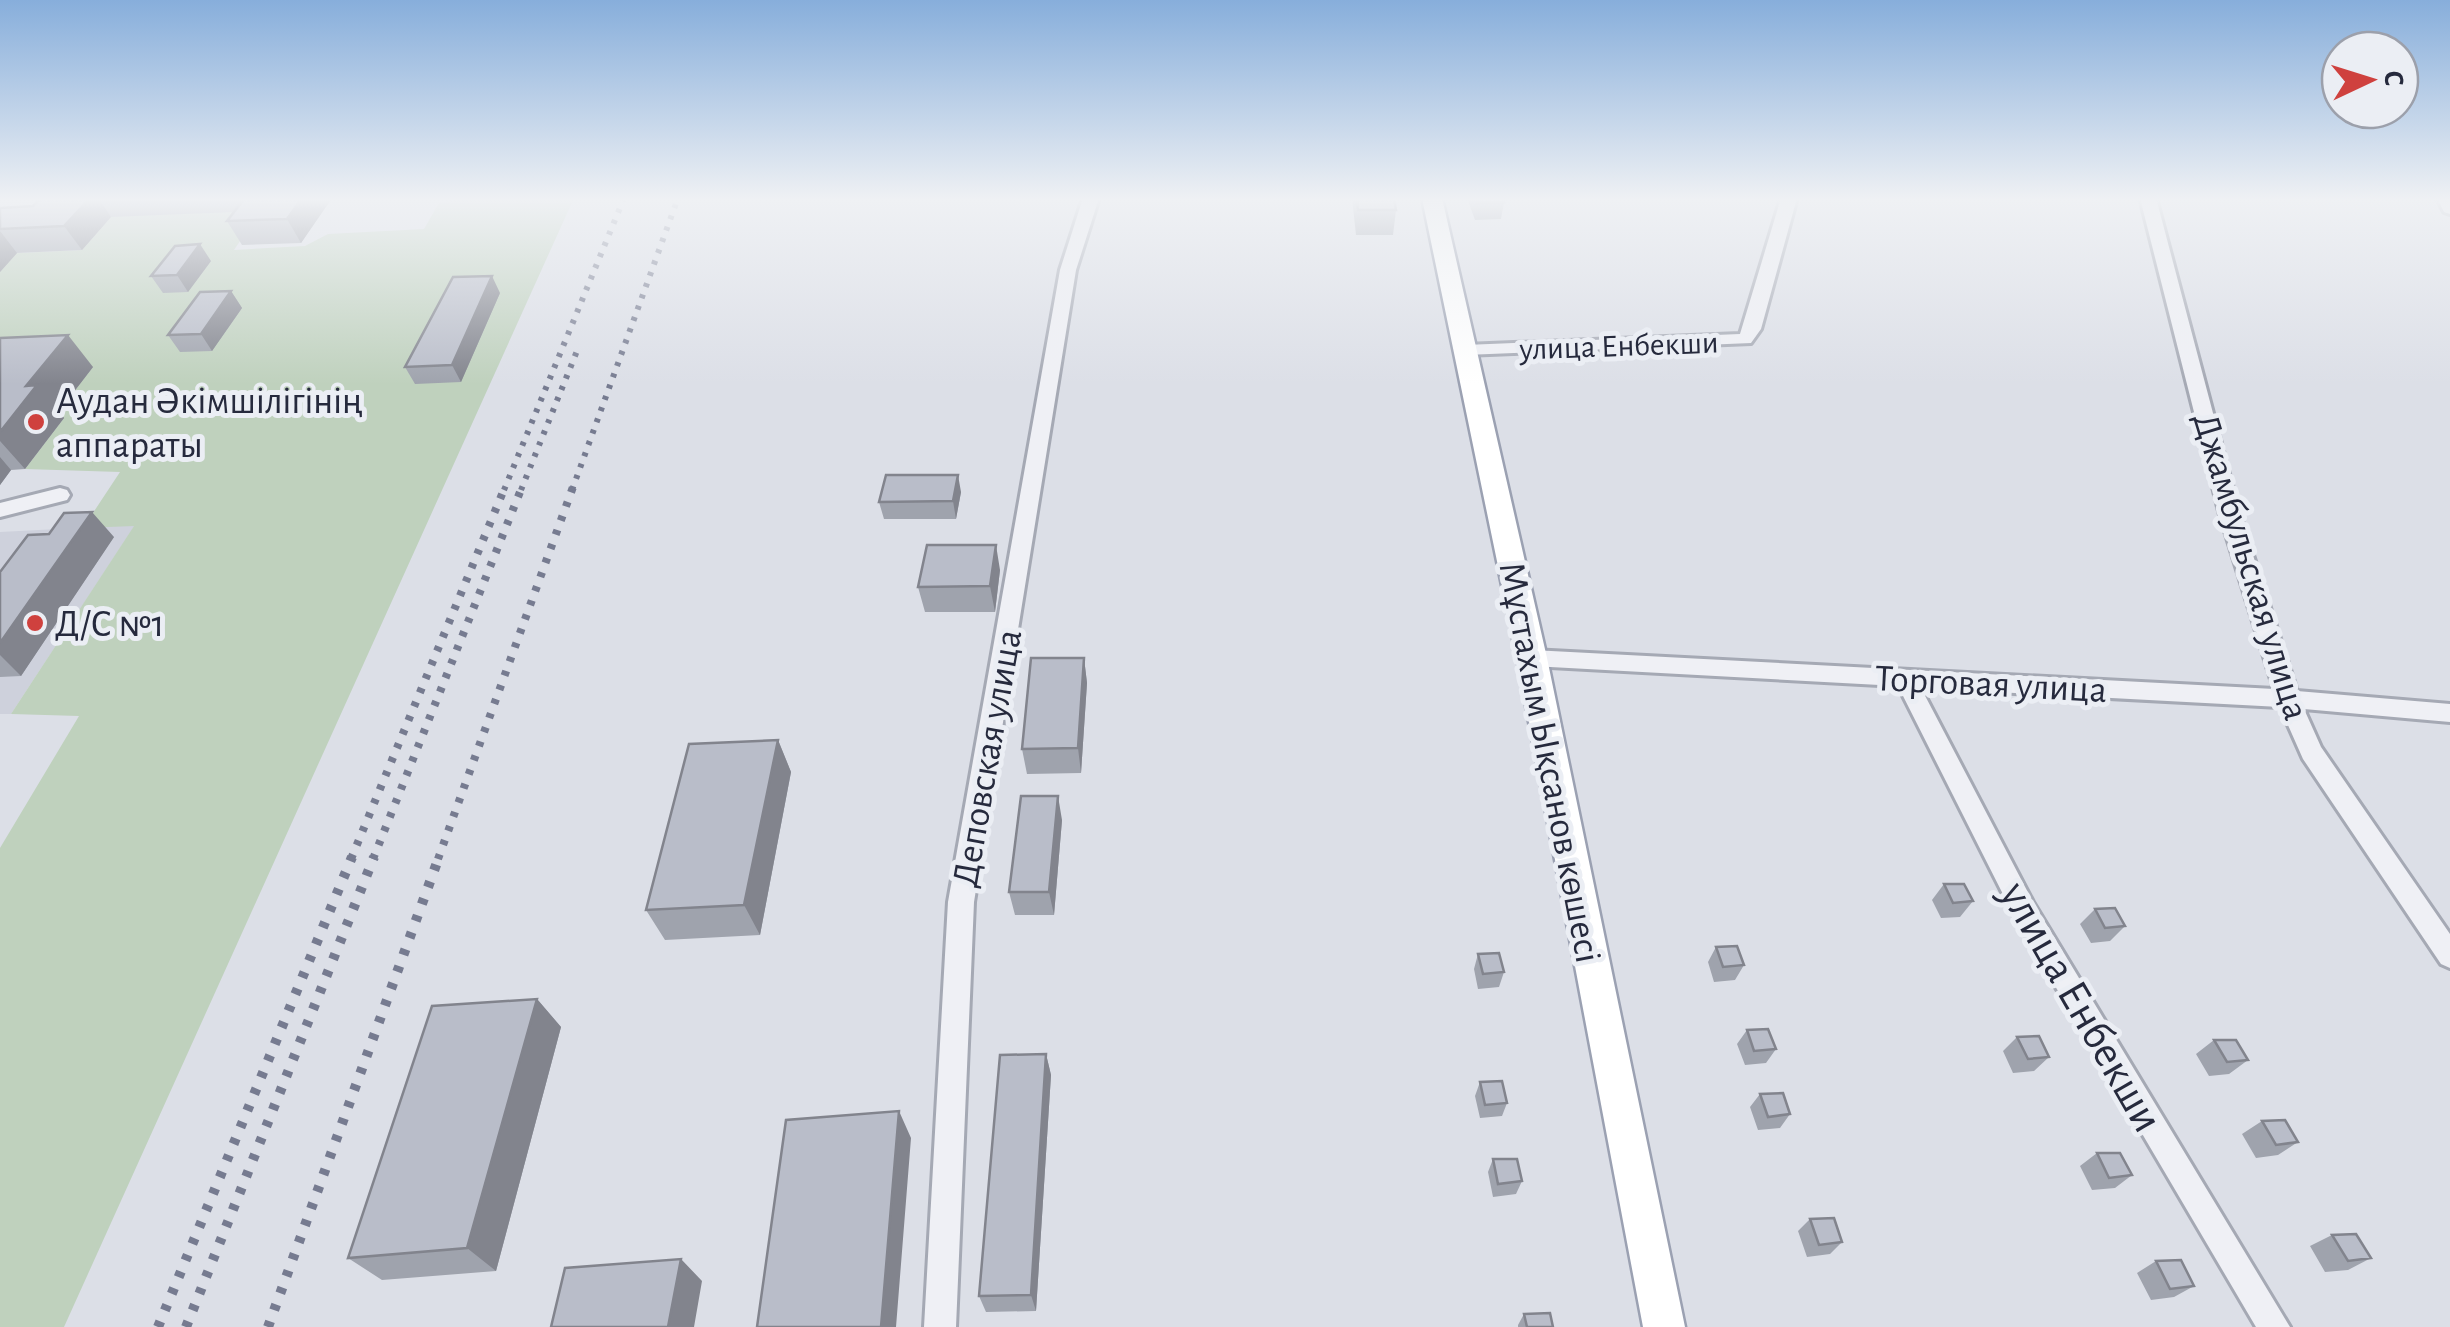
<svg xmlns="http://www.w3.org/2000/svg" width="2450" height="1327" font-family="'Alegreya Sans',sans-serif">
<rect width="100%" height="100%" fill="#dcdfe7"/>
<!-- built -->
<path fill="#ced1dc" d="M 135,525 L 11,714 L 0,714 L 0,532 Z"/>
<!-- green -->
<path fill="#bfd1bd" d="M 269,198 L 234,250 L 305,246 L 328,234 L 424,229 L 439,203 L 470,198 L 574,198 L 64,1327 L 0,1327 L 0,848 L 79,716 L 11,714 L 134,526 L 83,528 L 120,472 L 25,469 L 63,419 L 53,419 L 91,367 L 0,372 L 0,254 L 82,250 L 111,217 Z"/>
<g fill="none" stroke-linecap="round" stroke-linejoin="round">
<!-- minor casing -->
<g stroke="#a5a9b4" stroke-width="6">
<path id="minor" d="M 1083,198 L 1099,198 L 1076,270 L 974,902 L 956,1327 L 924,1327 L 948,902 L 1060,270 Z
M 1781,198 L 1797,198 L 1761,329 L 1751,343 L 1465,355 L 1456,350 L 1465,345 L 1740,334 Z
M 2140,198 L 2156,198 L 2240,515 L 2297,691 L 2450,704 L 2450,722 L 2304,709 L 2321,747 L 2450,934 L 2450,968 L 2441,964 L 2303,759 L 2280,707 L 1921,688 L 2033,902 L 2290,1327 L 2256,1327 L 2015,918 L 1898,686 L 1532,666 L 1521,658 L 1532,650 L 2274,689 L 2220,515 Z
M 2437,198 L 2450,198 L 2450,214 L 2444,212 Z
M 60,488 L 67,490 L 70,495 L 67,500 L 0,517 L 0,503 Z"/>
</g>
<!-- major casing -->
<g stroke="#9ba1b2" stroke-width="5">
<path id="major" d="M 1422,198 L 1442,198 L 1547,658 L 1685,1327 L 1643,1327 L 1517,658 Z"/>
</g>
<!-- minor -->
<use href="#minor" fill="#eff0f5" fill-rule="evenodd"/>
<!-- major -->
<use href="#major" fill="#fff" fill-rule="evenodd"/>
<!-- rail-far2 -->
<path stroke="#767b90" stroke-width="6" stroke-dasharray="4 8" stroke-linecap="butt" d="M 504,490 L 624,198
M 521,490 L 577,351
M 572,490 L 678,198"/>
<!-- rail-far1 -->
<path stroke="#767b90" stroke-width="8" stroke-dasharray="5 10" stroke-linecap="butt" d="M 351,859 L 505,487
M 373,859 L 522,487
M 438,859 L 573,487"/>
<!-- rail -->
<path stroke="#767b90" stroke-width="10" stroke-dasharray="6 12" stroke-linecap="butt" d="M 158,1327 L 352,857
M 186,1327 L 374,857
M 268,1327 L 439,857"/>
</g>
<!-- wall -->
<path fill="#9fa3ad" d="M 41,198 L 332,198 L 301,243 L 242,245 L 227,221 L 234,212 L 111,217 L 82,250 L 17,253 L 0,272 L 0,208 L 33,206 Z
M 1352,198 L 1394,198 L 1396,210 L 1393,235 L 1356,235 Z
M 1467,198 L 1503,198 L 1504,202 L 1501,219 L 1475,220 Z
M 211,261 L 188,292 L 163,293 L 151,276 Z
M 231,291 L 242,308 L 212,351 L 180,352 L 168,335 Z
M 500,293 L 461,382 L 415,384 L 405,367 Z
M 0,338 L 93,367 L 59,411 L 64,418 L 25,469 L 11,470 L 0,485 Z
M 961,492 L 956,519 L 884,519 L 879,502 Z
M 49,534 L 114,537 L 21,676 L 0,677 L 0,572 Z
M 1000,570 L 995,612 L 925,612 L 918,587 Z
M 1084,658 L 1087,683 L 1081,773 L 1027,774 L 1022,749 Z
M 778,740 L 791,772 L 760,935 L 665,940 L 646,910 Z
M 1062,820 L 1054,915 L 1015,915 L 1009,892 Z
M 1944,884 L 1973,901 L 1960,917 L 1941,918 L 1932,900 Z
M 2095,909 L 2125,926 L 2110,941 L 2091,943 L 2080,924 Z
M 1716,947 L 1744,965 L 1735,980 L 1714,982 L 1708,962 Z
M 1478,954 L 1504,972 L 1499,987 L 1478,989 L 1474,969 Z
M 537,999 L 561,1027 L 496,1271 L 382,1280 L 348,1258 Z
M 1747,1030 L 1776,1049 L 1766,1063 L 1745,1065 L 1737,1044 Z
M 2017,1037 L 2049,1057 L 2034,1071 L 2013,1073 L 2003,1051 Z
M 2214,1040 L 2248,1060 L 2229,1074 L 2209,1076 L 2196,1054 Z
M 1046,1054 L 1051,1075 L 1036,1311 L 986,1312 L 979,1296 Z
M 1480,1082 L 1507,1103 L 1502,1116 L 1480,1118 L 1475,1096 Z
M 1760,1094 L 1790,1114 L 1780,1128 L 1758,1130 L 1750,1107 Z
M 2262,1121 L 2298,1142 L 2278,1155 L 2256,1158 L 2242,1134 Z
M 2097,1153 L 2132,1175 L 2115,1188 L 2092,1190 L 2080,1166 Z
M 1493,1159 L 1522,1181 L 1516,1194 L 1493,1197 L 1488,1172 Z
M 1810,1219 L 1842,1242 L 1830,1254 L 1807,1257 L 1798,1231 Z
M 2332,1235 L 2371,1258 L 2348,1270 L 2325,1272 L 2310,1246 Z
M 2156,1261 L 2194,1286 L 2174,1297 L 2151,1300 L 2137,1273 Z
M 1524,1314 L 1553,1327 L 1518,1327 L 1518,1325 Z"/>
<!-- shaded-wall -->
<path fill="#82848d" d="M 90,198 L 98,198 L 111,217 L 82,250 L 64,226 Z
M 302,198 L 332,198 L 301,243 L 287,219 Z
M 0,231 L 17,253 L 0,272 Z
M 200,244 L 211,261 L 188,292 L 177,275 Z
M 492,276 L 500,293 L 461,382 L 452,365 Z
M 231,291 L 242,308 L 212,351 L 201,334 Z
M 68,335 L 93,367 L 59,411 L 64,418 L 25,469 L 0,441 L 0,432 L 26,386 Z
M 0,457 L 11,470 L 0,485 Z
M 958,475 L 961,492 L 956,519 L 953,501 Z
M 92,512 L 114,537 L 21,676 L 0,655 L 0,643 Z
M 996,545 L 1000,570 L 995,612 L 990,586 Z
M 1084,658 L 1087,683 L 1081,773 L 1078,748 Z
M 778,740 L 791,772 L 760,935 L 744,905 Z
M 1058,796 L 1062,820 L 1054,915 L 1049,892 Z
M 537,999 L 561,1027 L 496,1271 L 467,1248 Z
M 1046,1054 L 1051,1075 L 1036,1311 L 1031,1295 Z
M 899,1111 L 911,1138 L 896,1327 L 881,1327 Z
M 681,1259 L 702,1281 L 694,1327 L 668,1327 Z"/>
<!-- building -->
<path fill="#b9bdc9" stroke="#82848d" stroke-width="2.5" d="M 41,198 L 90,198 L 64,226 L 0,229 L 0,208 L 33,206 Z
M 245,198 L 302,198 L 287,219 L 227,221 Z
M 1357,198 L 1394,198 L 1396,210 L 1358,210 Z
M 1475,198 L 1503,198 L 1504,202 L 1477,203 Z
M 200,244 L 177,275 L 151,276 L 175,246 Z
M 492,276 L 452,365 L 405,367 L 453,277 Z
M 231,291 L 201,334 L 168,335 L 200,292 Z
M 68,335 L 26,386 L 37,385 L 0,432 L 0,338 Z
M 886,475 L 958,475 L 953,501 L 879,502 Z
M 92,512 L 0,643 L 0,572 L 28,535 L 49,534 L 64,513 Z
M 927,545 L 996,545 L 990,586 L 918,587 Z
M 1031,658 L 1084,658 L 1078,748 L 1022,749 Z
M 778,740 L 744,905 L 646,910 L 689,744 Z
M 1021,796 L 1058,796 L 1049,892 L 1009,892 Z
M 1944,884 L 1964,884 L 1973,901 L 1953,903 Z
M 2115,908 L 2125,926 L 2105,928 L 2095,909 Z
M 1737,946 L 1744,965 L 1723,967 L 1716,947 Z
M 1499,953 L 1504,972 L 1483,974 L 1478,954 Z
M 537,999 L 467,1248 L 348,1258 L 432,1006 Z
M 1768,1029 L 1776,1049 L 1754,1051 L 1747,1030 Z
M 2039,1036 L 2049,1057 L 2028,1059 L 2017,1037 Z
M 2214,1040 L 2236,1040 L 2248,1060 L 2227,1062 Z
M 1046,1054 L 1031,1295 L 979,1296 L 1000,1055 Z
M 1502,1081 L 1507,1103 L 1485,1105 L 1480,1082 Z
M 1783,1093 L 1790,1114 L 1768,1117 L 1760,1094 Z
M 899,1111 L 881,1327 L 757,1327 L 786,1120 Z
M 2285,1120 L 2298,1142 L 2276,1145 L 2262,1121 Z
M 2097,1153 L 2120,1153 L 2132,1175 L 2109,1178 Z
M 1493,1159 L 1517,1159 L 1522,1181 L 1498,1184 Z
M 1834,1218 L 1842,1242 L 1819,1245 L 1810,1219 Z
M 2356,1234 L 2371,1258 L 2348,1261 L 2332,1235 Z
M 681,1259 L 668,1327 L 551,1327 L 565,1268 Z
M 2181,1260 L 2194,1286 L 2170,1289 L 2156,1261 Z
M 1550,1313 L 1553,1327 L 1527,1327 L 1524,1314 Z"/>
<!-- sky -->
<linearGradient id="sky" x2="0" y2="1"><stop stop-color="#87aedb"/><stop offset="0.52" stop-color="#eff1f4"/><stop offset="1" stop-color="#eff1f4" stop-opacity="0"/></linearGradient>
<rect width="2450" height="384" fill="url(#sky)"/>
<!-- markers -->
<g fill="#cf413e" stroke="#ebeef4" stroke-width="4">
<circle cx="36" cy="422" r="10"/>
<circle cx="35" cy="623" r="10"/>
</g>
<g text-anchor="middle" stroke-width="10" stroke-linejoin="round" paint-order="stroke">
<!-- far-street labels -->
<g font-size="32" fill="#262a3d" stroke="#ebeef4">
<text transform="translate(1619 345) rotate(-2)" y="11">улица Енбекши</text>
</g>
<!-- poi labels -->
<g font-size="38" fill="#262a3d" stroke="#ebeef4" text-anchor="start">
<text x="56" y="413">Аудан Әкімшілігінің<tspan x="56" dy="44">аппараты</tspan></text>
<text x="55" y="636">Д/С №1</text>
</g>
<!-- street labels -->
<g font-size="38" fill="#262a3d" stroke="#ebeef4">
<text transform="translate(2252 566) rotate(73)" y="13">Джамбульская улица</text>
<text transform="translate(1991 683) rotate(3)" y="13">Торговая улица</text>
<text transform="translate(986 758) rotate(-80)" y="13">Деповская улица</text>
<text transform="translate(1551 762) rotate(79)" y="13">Мұстахым Ықсанов көшесі</text>
</g>
<!-- near-street labels -->
<g font-size="45" fill="#262a3d" stroke="#ebeef4">
<text transform="translate(2083 1006) rotate(60)" y="16">улица Енбекши</text>
</g>
</g>
<!-- north arrow -->
<g transform="translate(2370 80) rotate(86)"><circle r="48" fill="#ebeef4" stroke="#9ca0ab" stroke-width="2.5"/>
<path d="M0-8L18 38L0 25L-18 38Z" fill="#cf413e"/>
<text y="-15" font-size="28" font-weight="bold" text-anchor="middle" fill="#262a3d">С</text>
</g>
</svg>
